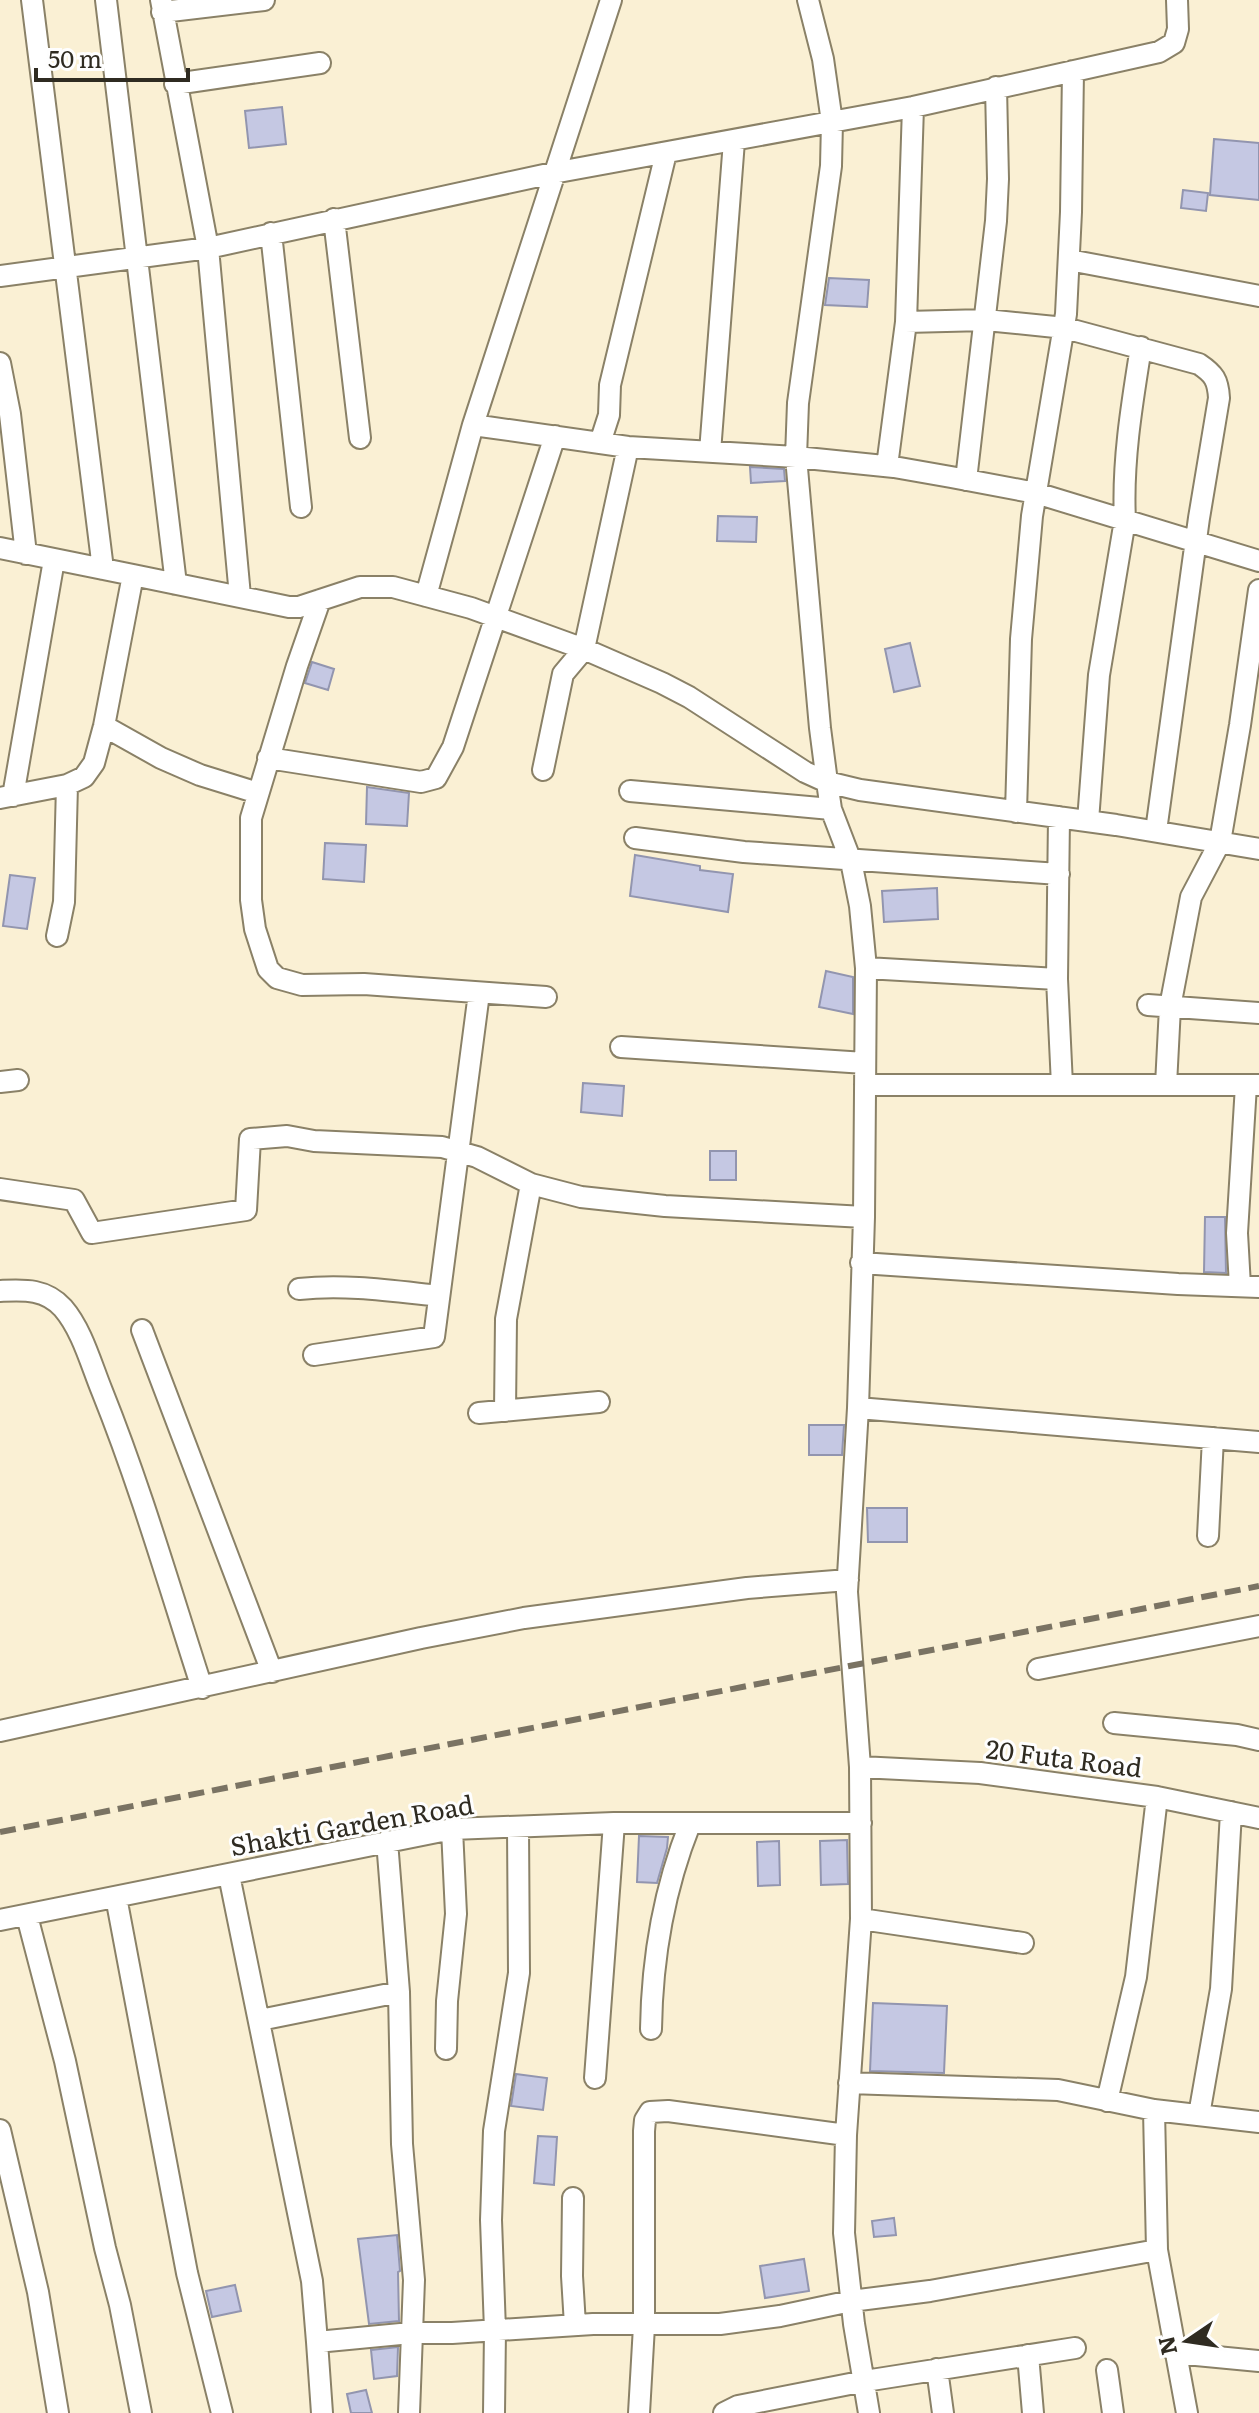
<svg xmlns="http://www.w3.org/2000/svg" width="1259" height="2413" font-family="Literata,serif">
<rect width="100%" height="100%" fill="#faf0d4"/>
<!-- building -->
<path fill="#c5c8e3" stroke="#9295af" stroke-width="2" d="M 282,107 L 286,144 L 249,148 L 245,111 Z
M 1214,139 L 1259,143 L 1259,200 L 1210,195 Z
M 1183,190 L 1208,193 L 1206,211 L 1181,208 Z
M 829,278 L 869,280 L 867,307 L 825,305 Z
M 750,467 L 784,469 L 785,481 L 751,483 Z
M 718,516 L 757,517 L 756,542 L 717,541 Z
M 910,643 L 920,686 L 894,692 L 885,649 Z
M 312,662 L 334,669 L 328,690 L 305,683 Z
M 367,787 L 409,793 L 407,826 L 366,824 Z
M 325,843 L 366,845 L 364,882 L 323,879 Z
M 635,855 L 700,866 L 700,870 L 733,874 L 728,912 L 630,896 Z
M 10,875 L 35,878 L 27,929 L 3,926 Z
M 937,888 L 938,919 L 884,922 L 882,891 Z
M 826,971 L 853,977 L 853,1014 L 819,1007 Z
M 583,1083 L 624,1086 L 622,1116 L 581,1112 Z
M 710,1151 L 736,1151 L 736,1180 L 710,1180 Z
M 1205,1217 L 1225,1217 L 1226,1273 L 1204,1272 Z
M 809,1425 L 844,1425 L 842,1455 L 809,1455 Z
M 867,1508 L 907,1508 L 907,1542 L 868,1542 Z
M 639,1836 L 668,1837 L 667,1848 L 657,1883 L 637,1882 Z
M 847,1840 L 848,1884 L 821,1885 L 820,1841 Z
M 779,1841 L 780,1885 L 758,1886 L 757,1842 Z
M 873,2003 L 947,2006 L 944,2073 L 870,2071 Z
M 516,2074 L 547,2078 L 543,2110 L 511,2106 Z
M 538,2136 L 557,2137 L 554,2185 L 534,2183 Z
M 894,2218 L 896,2235 L 874,2237 L 872,2221 Z
M 397,2235 L 400,2271 L 398,2272 L 399,2321 L 369,2324 L 358,2239 Z
M 804,2259 L 809,2291 L 765,2298 L 760,2266 Z
M 235,2285 L 241,2311 L 212,2317 L 206,2291 Z
M 398,2347 L 397,2376 L 374,2379 L 371,2350 Z
M 366,2390 L 372,2413 L 351,2413 L 347,2394 Z"/>
<g fill="none" stroke-linecap="round" stroke-linejoin="round">
<!-- minor casing -->
<g stroke="#8a8167" stroke-width="24">
<path id="minor" d="M 32,0 L 103,569
M 106,0 L 176,584
M 161,0 L 208,248 L 240,596
M 808,0 L 823,59 L 832,122 L 831,166 L 798,403 L 796,457 L 820,728 L 827,782 L 831,809 L 851,861 L 860,906 L 866,968 L 864,1217 L 858,1408 L 847,1592 L 860,1767 L 861,1919 L 846,2135 L 844,2233 L 854,2324 L 869,2413
M 162,12 L 264,0
M 175,84 L 320,63
M 334,219 L 360,438
M 271,233 L 301,507
M 1069,260 L 1259,296
M 0,276 L 208,248 L 553,173 L 913,107 L 1159,52 L 1174,43 L 1178,29 L 1177,0
M 906,322 L 986,320 L 1065,328 L 1199,364 C 1214,374 1218,380 1219,398 L 1199,518 L 1156,831
M 0,363 L 10,414 L 26,554
M 473,425 L 628,447 L 796,457 L 894,467 L 951,477 L 1036,493 L 1259,561
M 600,443 L 609,415 L 610,385 L 666,153
M 710,452 L 734,141
M 887,466 L 906,322 L 913,107
M 966,480 L 996,221 L 998,179 L 996,87
M 0,548 L 133,575 L 104,726 L 94,763 L 84,777 L 67,785 L 0,798
M 133,575 L 289,607 L 299,607 L 360,587 L 393,587 L 471,608 L 584,649 L 662,683 L 689,697 L 805,772 L 827,782 L 860,790 L 1116,825 L 1259,849
M 426,596 L 473,425 L 611,0
M 320,600 L 297,666 L 251,818 L 251,900 L 255,929 L 268,969 L 277,978 L 302,985 L 364,984 L 546,997
M 104,726 L 161,758 L 200,775 L 258,793
M 268,758 L 421,782 L 436,778 L 453,747 L 555,436
M 543,770 L 563,674 L 584,649 L 628,447
M 630,791 L 831,809
M 13,796 L 54,560
M 1016,812 L 1021,639 L 1032,516 L 1066,314 L 1071,212 L 1073,71
M 1059,817 L 1057,979 L 1062,1085
M 1088,821 L 1099,675 L 1125,520 C 1122,463 1132,403 1141,347
M 635,838 L 744,852 L 1059,874
M 57,936 L 64,902 L 67,785
M 866,968 L 1057,979
M 1148,1005 L 1259,1013
M 621,1047 L 865,1063
M 0,1082 L 18,1080
M 865,1085 L 1259,1085
M 1166,1085 L 1170,1007 L 1191,897 L 1220,842 L 1240,725 L 1259,590
M 0,1189 L 74,1200 L 92,1233 L 246,1210 L 250,1139 L 287,1136 L 314,1141 L 442,1147 L 477,1157 L 531,1184 L 581,1197 L 665,1206 L 864,1217
M 861,1263 L 1178,1284 L 1259,1287
M 1240,1286 L 1237,1233 L 1246,1085
M 299,1289 C 346,1284 392,1291 439,1296
M 0,1291 C 23,1290 45,1288 63,1308 C 82,1330 91,1364 102,1391 C 141,1488 170,1589 202,1688
M 142,1330 L 272,1672
M 314,1355 L 434,1337 L 479,993
M 858,1408 L 1259,1442
M 505,1411 L 506,1319 L 531,1184
M 479,1413 L 599,1402
M 1208,1536 L 1213,1438
M 1038,1669 L 1259,1626
M 1114,1723 L 1237,1735 L 1259,1740
M 0,1731 L 421,1638 L 524,1618 L 747,1588 L 848,1580
M 860,1767 L 980,1773 L 1157,1797 L 1259,1818
M 387,1841 L 399,1992 L 402,2144 L 414,2280 L 409,2413
M 229,1875 L 312,2281 L 317,2342
M 116,1897 L 187,2273 L 222,2413
M 27,1916 L 65,2061 L 105,2248 L 120,2305 L 141,2413
M 861,1919 L 1023,1943
M 0,1920 L 452,1829 L 614,1823 L 861,1823
M 260,2020 L 399,1992
M 651,2029 C 652,1959 664,1889 690,1824
M 446,2049 L 447,2001 L 456,1914 L 452,1829
M 595,2078 L 614,1823
M 849,2083 L 1058,2090 L 1154,2110 L 1259,2122
M 1107,2101 L 1136,1977 L 1157,1797
M 1154,2110 L 1157,2250 L 1187,2413
M 1199,2115 L 1221,1989 L 1231,1812
M 0,2130 L 38,2292 L 58,2413
M 573,2198 L 572,2276 L 575,2325
M 1175,2353 L 1259,2361
M 1028,2355 L 1033,2413
M 937,2369 L 943,2413
M 1107,2370 L 1113,2413
M 322,2413 L 317,2342 L 411,2333 L 452,2333 L 593,2324 L 720,2324 L 780,2316 L 851,2301 L 930,2291 L 1157,2250
M 494,2413 L 495,2330 L 491,2220 L 494,2131 L 519,1973 L 518,1828
M 639,2413 L 644,2326 L 644,2131 L 645,2120 L 650,2112 L 668,2111 L 846,2135
M 724,2413 L 738,2406 L 865,2381 L 1075,2348"/>
</g>
<!-- minor -->
<use href="#minor" stroke="#fff" stroke-width="20"/>
<!-- rail -->
<path stroke="#7a7363" stroke-width="6" stroke-dasharray="16 8" stroke-linecap="butt" d="M 0,1832 L 1259,1586"/>
</g>
<g text-anchor="middle" stroke-width="6" stroke-linejoin="round" paint-order="stroke">
<!-- street labels -->
<g font-size="26" fill="#2f2b21" stroke="#fefefe">
<text transform="translate(1064 1759) rotate(7)" y="9">20 Futa Road</text>
<text transform="translate(352 1826) rotate(-10)" y="9">Shakti Garden Road</text>
</g>
</g>
<!-- north arrow -->
<g transform="translate(1187 2341) rotate(257)" stroke="#fefefe" stroke-width="6" paint-order="stroke">
<path d="M0-6L14 30L0 20L-14 30Z" fill="#2f2b21"/>
<text y="-12" font-size="22" font-weight="bold" text-anchor="middle" fill="#2f2b21">N</text>
</g>
<!-- scale -->
<path d="M36 68v12h152v-12" fill="none" stroke="#2f2b21" stroke-width="4"/>
<text x="48" y="68" font-size="24" fill="#2f2b21" stroke="#fefefe" stroke-width="6" paint-order="stroke">50 m</text>
</svg>
